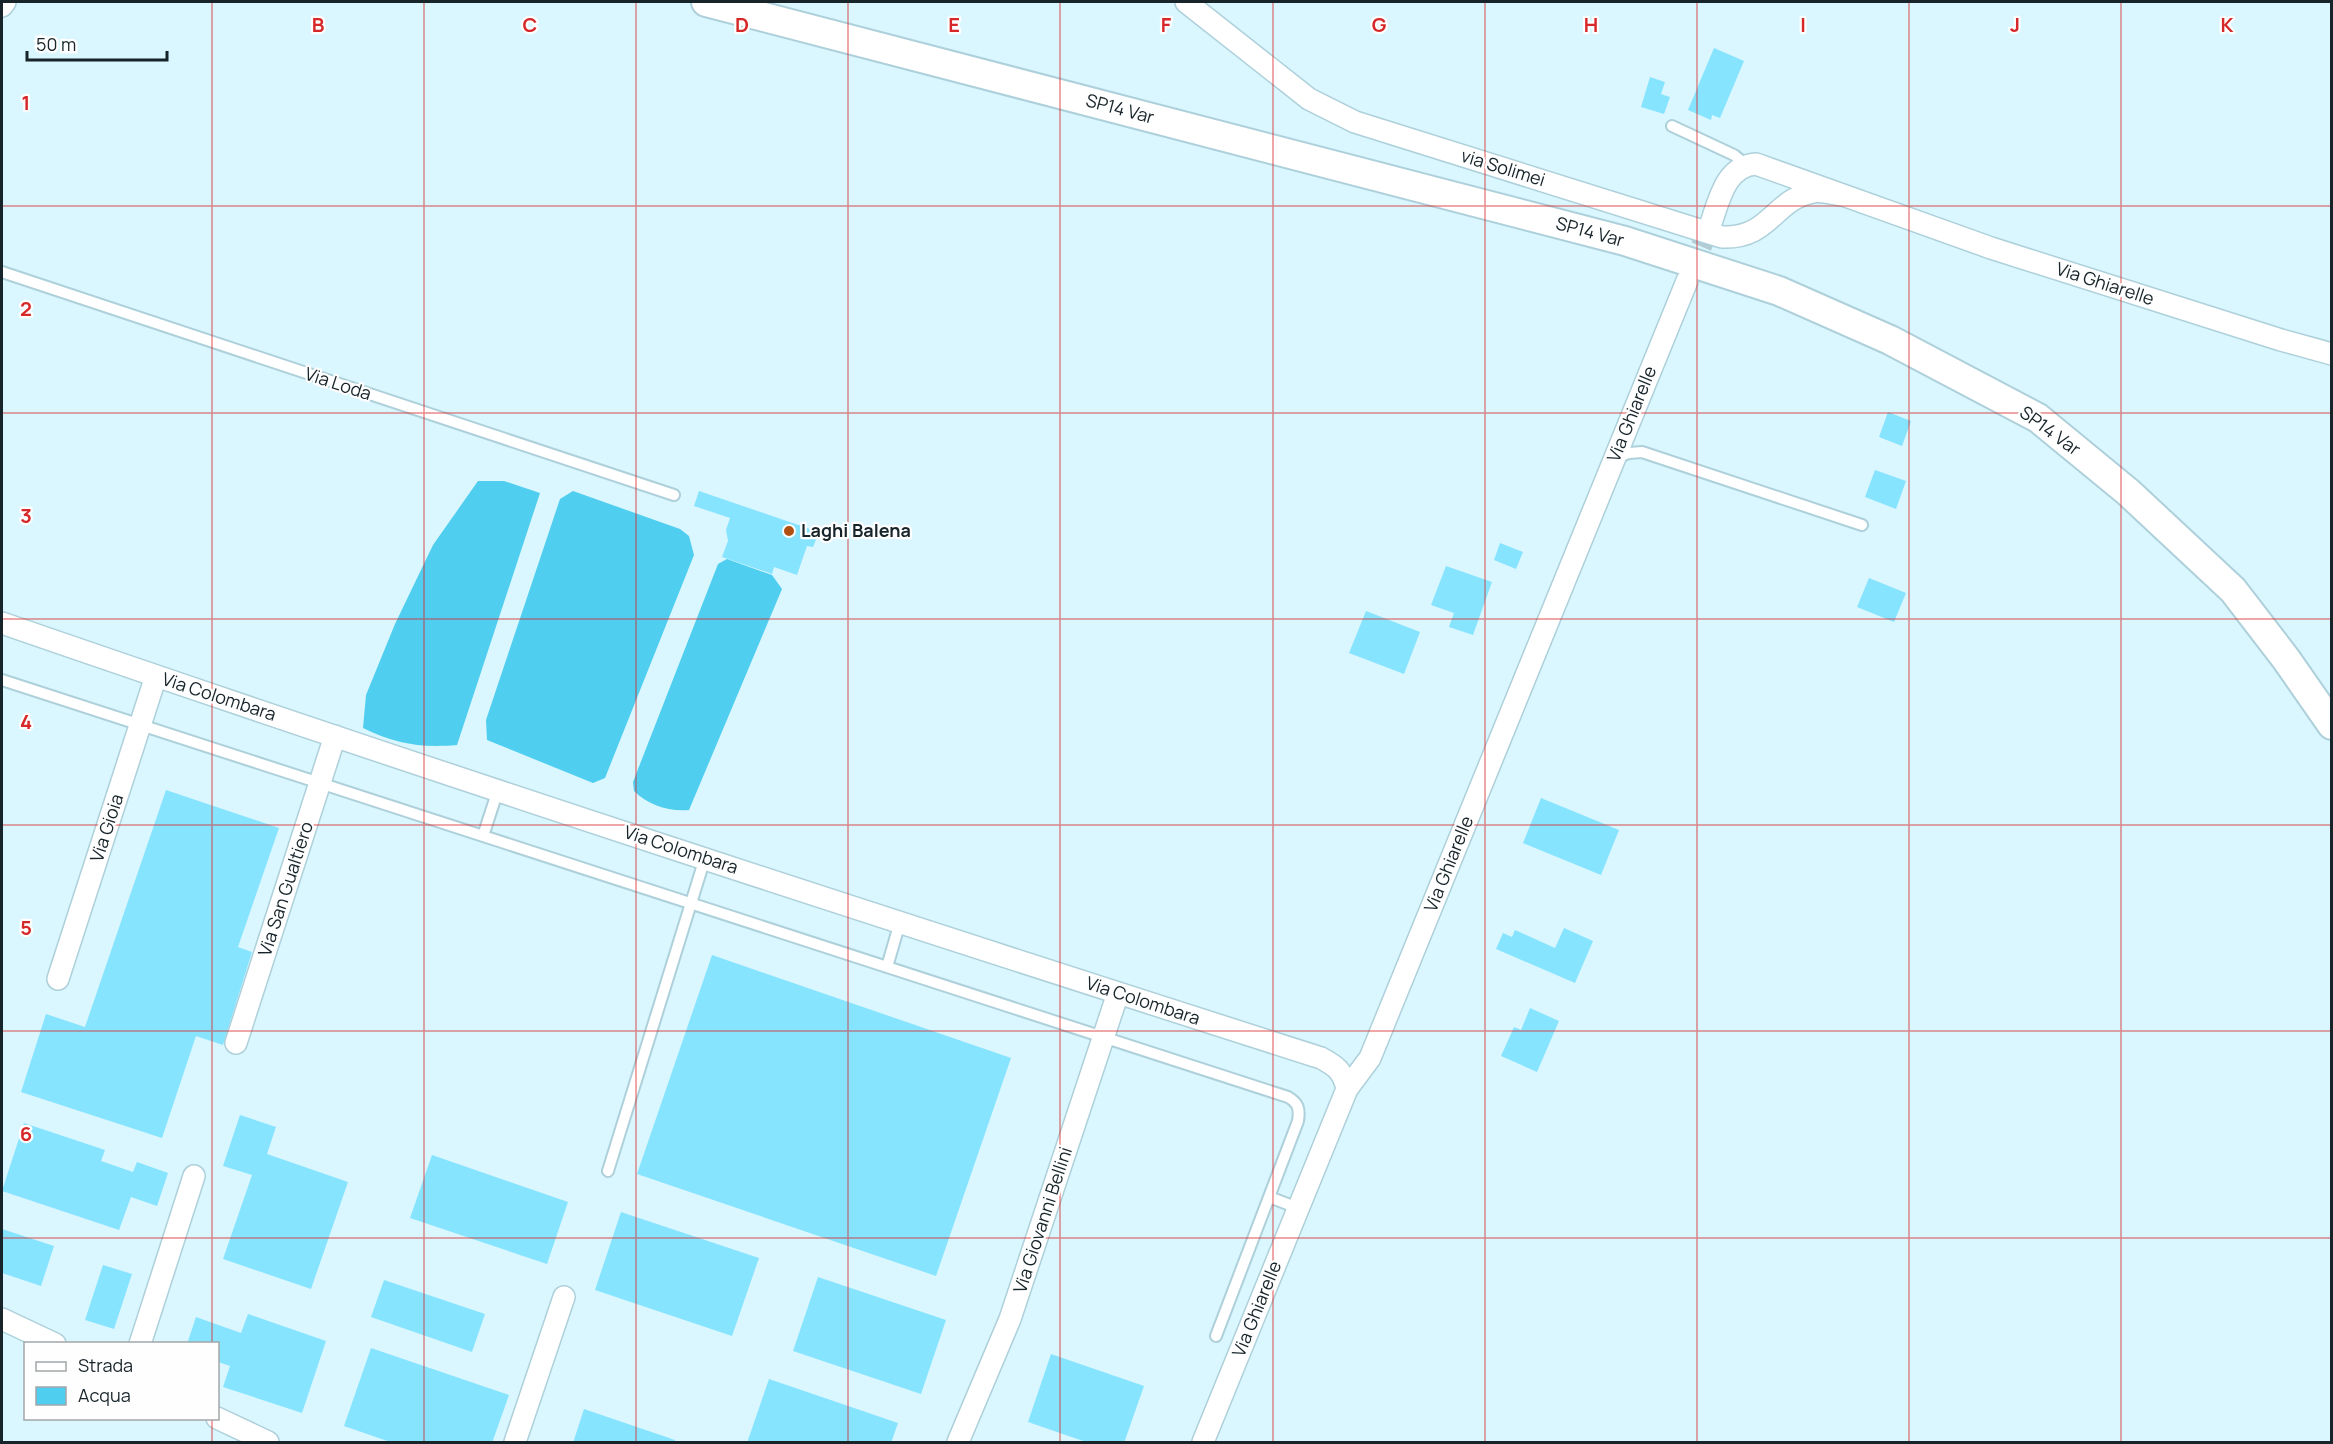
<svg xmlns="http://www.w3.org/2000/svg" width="2333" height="1444" font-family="Manrope,sans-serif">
<rect width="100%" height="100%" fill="#daf6ff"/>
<!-- water -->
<path fill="#4fcef0" d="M 478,481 L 504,481 L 540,493 L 457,745 C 420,748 396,744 363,728 L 366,695 L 395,624 L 433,545 Z
M 573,491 L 680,529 L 689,536 L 694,555 L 605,778 L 593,783 L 487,740 L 486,720 L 560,499 Z
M 727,559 L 772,575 L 782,589 L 689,810 C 669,812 648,805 634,791 L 633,782 L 718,564 Z"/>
<!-- building -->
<path fill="#87e4ff" d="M 1714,48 L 1744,61 L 1720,118 L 1712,115 L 1711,120 L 1688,110 Z
M 1650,77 L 1665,82 L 1661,94 L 1670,97 L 1664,114 L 1641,107 Z
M 1888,412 L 1911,421 L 1902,446 L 1879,437 Z
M 1875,470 L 1906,481 L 1896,509 L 1865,497 Z
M 699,491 L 819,532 L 813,547 L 807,546 L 797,575 L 774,567 L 772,574 L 722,557 L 728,541 L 726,530 L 730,518 L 694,506 Z
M 1500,543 L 1523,552 L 1516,569 L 1494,560 Z
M 1446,566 L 1492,582 L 1473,635 L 1449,627 L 1454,613 L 1431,605 Z
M 1869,578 L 1906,593 L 1894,622 L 1857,607 Z
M 1366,611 L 1420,632 L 1404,674 L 1349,653 Z
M 166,790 L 279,828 L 238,947 L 252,952 L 223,1045 L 196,1036 L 162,1138 L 21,1092 L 46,1014 L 85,1027 Z
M 1541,798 L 1619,830 L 1601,875 L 1523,843 Z
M 1564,928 L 1593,941 L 1575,983 L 1496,949 L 1503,933 L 1512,937 L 1515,930 L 1555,948 Z
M 712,955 L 1011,1058 L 936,1276 L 637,1174 Z
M 1530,1008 L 1559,1021 L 1537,1072 L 1501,1056 L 1514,1027 L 1521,1030 Z
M 240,1115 L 276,1127 L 267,1154 L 348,1182 L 311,1289 L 223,1259 L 252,1175 L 223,1166 Z
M 24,1123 L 105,1150 L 101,1161 L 133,1172 L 137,1162 L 168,1173 L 157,1206 L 131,1197 L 119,1230 L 2,1191 Z
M 432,1155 L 568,1202 L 547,1264 L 410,1218 Z
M 621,1212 L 759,1258 L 732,1336 L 595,1290 Z
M 2,1229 L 54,1246 L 41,1286 L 2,1273 Z
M 103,1265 L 132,1274 L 114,1329 L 85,1320 Z
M 818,1277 L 946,1320 L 921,1394 L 793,1351 Z
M 384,1280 L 485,1314 L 472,1352 L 371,1317 Z
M 248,1314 L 326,1341 L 302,1413 L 223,1387 L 230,1366 L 218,1362 L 218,1344 L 187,1344 L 196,1317 L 241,1333 Z
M 371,1348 L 509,1395 L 492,1443 L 393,1443 L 344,1426 Z
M 1051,1354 L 1144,1386 L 1124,1443 L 1089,1443 L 1028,1422 Z
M 769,1379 L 898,1423 L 891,1443 L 747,1443 Z
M 584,1409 L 675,1440 L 675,1443 L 573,1443 Z"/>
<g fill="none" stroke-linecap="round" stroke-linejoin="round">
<!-- minor-tunnel -->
<path stroke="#b3ccd4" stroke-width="21" stroke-dasharray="21 10" stroke-linecap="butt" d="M 1689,275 L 1710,226"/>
<!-- service casing -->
<g stroke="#add0da" stroke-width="14">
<path id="service" d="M 1672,126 L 1734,155 L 1745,164
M 2,272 L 674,495
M 1614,458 L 1629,453 L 1642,452 L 1862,525
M 2,680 L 1288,1097 C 1298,1103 1300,1108 1298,1121 L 1216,1336
M 483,836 L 498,790
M 887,967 L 900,922
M 608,1171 L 705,858
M 1269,1197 L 1298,1208"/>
</g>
<!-- minor casing -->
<g stroke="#add0da" stroke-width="24">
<path id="minor" d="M 1186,2 L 1309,99 L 1355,122 L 1722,237 C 1770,239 1773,200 1813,192 C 1821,190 1833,194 1841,195
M 2,6 L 5,2
M 1710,226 C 1719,201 1725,166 1756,164 L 1991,248 L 2281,340 L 2332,354
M 2,623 C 439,774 880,917 1321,1058 C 1336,1066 1343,1071 1347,1089
M 58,979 L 156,676
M 236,1043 L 335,736
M 2,1319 L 55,1344
M 140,1344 L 194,1176
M 217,1418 L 268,1442
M 515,1442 L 564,1297
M 958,1442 L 1010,1319 L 1118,993
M 1203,1442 L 1347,1089 L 1370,1058 L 1687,281"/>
</g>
<!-- secondary casing -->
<g stroke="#add0da" stroke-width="32">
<path id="secondary" d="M 706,2 L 1625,241 L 1779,291 L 1890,340 L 2038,418 L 2128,492 L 2233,590 L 2286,659 L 2332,725"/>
</g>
<!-- service -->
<use href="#service" stroke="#fff" stroke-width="10"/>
<!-- minor -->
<use href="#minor" stroke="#fff" stroke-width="21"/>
<!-- secondary -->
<use href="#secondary" stroke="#fff" stroke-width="28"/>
</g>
<!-- grid -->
<path fill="none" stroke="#d62828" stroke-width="1.5" stroke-opacity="0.55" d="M 212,2 L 212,1344M 424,2 L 424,1442M 636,2 L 636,1442M 848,2 L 848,1442M 1060,2 L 1060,1442M 1273,2 L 1273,1442M 1485,2 L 1485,1442M 1697,2 L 1697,1442M 1909,2 L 1909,1442M 2121,2 L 2121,1442M 2,206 L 2332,206M 2,413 L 2332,413M 2,619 L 2332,619M 2,825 L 2332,825M 2,1031 L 2332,1031M 2,1238 L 2332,1238M 212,1418 L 212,1442"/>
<!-- markers -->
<circle fill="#b04f11" stroke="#fefefe" stroke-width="2" cx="789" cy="531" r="6"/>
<g text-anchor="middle" stroke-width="4.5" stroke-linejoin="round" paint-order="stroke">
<!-- street labels -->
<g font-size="18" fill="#172429" stroke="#fefefe">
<text transform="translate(1120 109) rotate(15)" y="6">SP14 Var</text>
<text transform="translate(1503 168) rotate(17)" y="6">via Solimei</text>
<text transform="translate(1590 232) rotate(15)" y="6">SP14 Var</text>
<text transform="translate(2105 284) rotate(18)" y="6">Via Ghiarelle</text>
<text transform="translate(338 384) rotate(18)" y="6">Via Loda</text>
<text transform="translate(1632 414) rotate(-68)" y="6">Via Ghiarelle</text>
<text transform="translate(2050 431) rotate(36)" y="6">SP14 Var</text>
<text transform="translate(219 697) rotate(18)" y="6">Via Colombara</text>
<text transform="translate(107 828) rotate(-72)" y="6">Via Gioia</text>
<text transform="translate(681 850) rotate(18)" y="6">Via Colombara</text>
<text transform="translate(1449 864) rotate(-68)" y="6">Via Ghiarelle</text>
<text transform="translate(286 889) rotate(-72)" y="6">Via San Gualtiero</text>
<text transform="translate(1143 1001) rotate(18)" y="6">Via Colombara</text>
<text transform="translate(1043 1220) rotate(-72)" y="6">Via Giovanni Bellini</text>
<text transform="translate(1257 1309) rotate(-68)" y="6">Via Ghiarelle</text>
</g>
<!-- poi labels -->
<g font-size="18" font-weight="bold" fill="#172429" stroke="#fefefe" text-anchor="start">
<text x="801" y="537">Laghi Balena</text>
</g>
</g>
<g font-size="20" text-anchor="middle" font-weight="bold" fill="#d62828" stroke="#fefefe" stroke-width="4.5" stroke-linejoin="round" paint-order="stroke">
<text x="318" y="32">B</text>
<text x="530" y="32">C</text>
<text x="742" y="32">D</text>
<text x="954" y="32">E</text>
<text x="1166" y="32">F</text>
<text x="1379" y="32">G</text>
<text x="1591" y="32">H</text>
<text x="1803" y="32">I</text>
<text x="2015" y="32">J</text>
<text x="2227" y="32">K</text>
<text x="26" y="110">1</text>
<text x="26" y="316">2</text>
<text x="26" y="523">3</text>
<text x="26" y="729">4</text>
<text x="26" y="935">5</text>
<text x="26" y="1141">6</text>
</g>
<!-- border -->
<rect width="2333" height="1444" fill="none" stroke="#172429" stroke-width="6"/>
<!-- legend -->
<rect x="24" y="1342" width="195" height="78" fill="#fefefe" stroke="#a2a7a9" stroke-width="1.5"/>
<rect x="36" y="1362" width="30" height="9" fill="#ffffff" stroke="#a2a7a9" stroke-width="1.5"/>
<text x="78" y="1372" font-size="18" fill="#172429">Strada</text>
<rect x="36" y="1387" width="30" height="18" fill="#4fcef0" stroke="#a2a7a9" stroke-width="1.5"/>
<text x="78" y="1402" font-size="18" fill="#172429">Acqua</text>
<!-- scale -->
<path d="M27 51v9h140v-9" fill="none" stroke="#172429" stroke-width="3"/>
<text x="36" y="51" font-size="18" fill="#172429" stroke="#fefefe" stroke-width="4.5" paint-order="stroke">50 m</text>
</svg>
